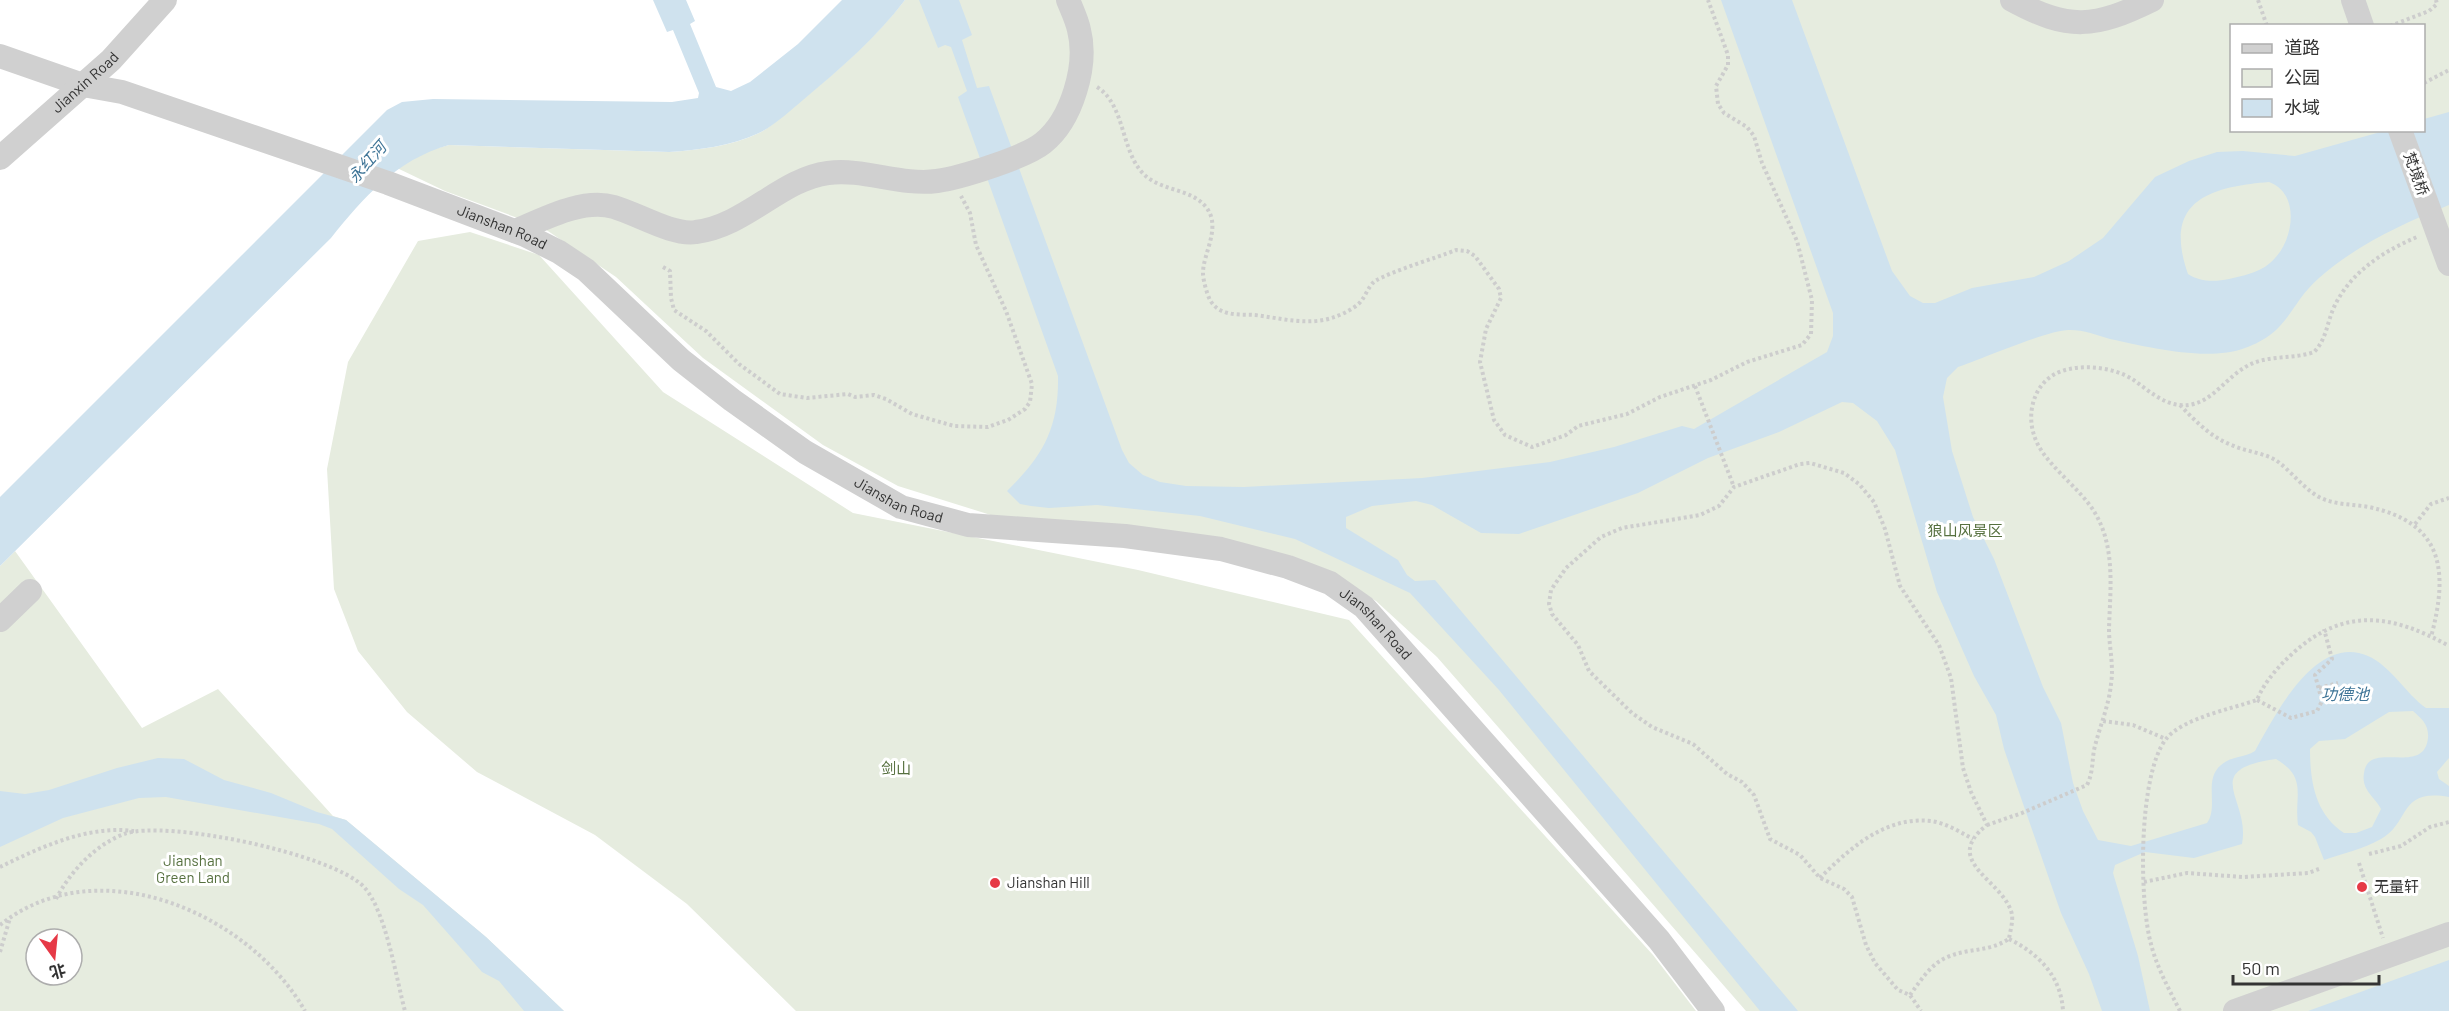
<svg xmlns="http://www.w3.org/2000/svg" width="2449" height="1011" font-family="Barlow,'Noto Sans SC',sans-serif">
<rect width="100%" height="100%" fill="#fff"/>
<!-- green -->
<path fill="#e6ecdf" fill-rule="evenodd" d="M 905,0 L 2449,0 L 2449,1011 L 1746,1011 L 1437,657 L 1376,601 L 1323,568 L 994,516 L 898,486 L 823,445 L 703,358 L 616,277 L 542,227 L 445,191 L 397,168 L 427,151 L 449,145 L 669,152 C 699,150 732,146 759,133 C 771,127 782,116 792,108 C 833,75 873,41 905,0 ZM 2232,26 L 2424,26 L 2424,130 L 2232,130 Z
M 470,232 L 539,255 L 663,392 L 853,513 L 1138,570 L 1349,620 L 1653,955 L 1696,1011 L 796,1011 L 687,904 L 595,835 L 477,772 L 407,712 L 358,651 L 334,589 L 327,469 L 348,362 L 418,241 Z
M 15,551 L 142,728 L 218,689 L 333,816 L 346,820 L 486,937 L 564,1011 L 0,1011 L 0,566 ZM 36,939 L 72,939 L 72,975 L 36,975 Z"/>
<!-- water -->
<path fill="#cfe2ee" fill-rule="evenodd" d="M 653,0 L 686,0 L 695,21 L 690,24 L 716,87 L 731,91 L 750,82 L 798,44 L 842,0 L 905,0 C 876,38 840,69 803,100 C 790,111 775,125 759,133 C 731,146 699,150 669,152 L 449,145 C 396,160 364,197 331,238 L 0,566 L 0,497 L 387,110 L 402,102 L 433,99 L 672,102 L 698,98 L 699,93 L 673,30 L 667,32 Z
M 919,0 L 959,0 L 972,35 L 962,40 L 977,88 L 989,86 L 1122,450 L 1129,463 L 1143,475 L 1160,482 L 1186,486 L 1244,487 L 1422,478 L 1550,462 L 1614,447 L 1682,426 L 1694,429 L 1827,352 L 1833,336 L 1833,313 L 1721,0 L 1792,0 L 1892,271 L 1910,296 L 1923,303 L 1935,303 L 1972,288 L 2034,277 L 2069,261 L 2103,238 L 2155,177 L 2189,161 L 2217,152 L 2243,151 L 2295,156 L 2384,131 L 2424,130 L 2424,119 L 2449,112 L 2449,205 C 2402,224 2358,244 2319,278 C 2289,304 2290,332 2245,348 C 2207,362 2148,347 2110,339 C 2097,335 2084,330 2070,330 C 2050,329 1982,359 1958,367 L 1947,378 L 1943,397 L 1952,451 L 1973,517 L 1994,559 L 2043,687 L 2061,723 L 2073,783 L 2083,811 L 2098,840 L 2131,846 L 2207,823 C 2219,806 2203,780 2221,765 C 2231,756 2244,758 2255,751 C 2275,715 2316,633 2368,656 C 2391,666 2406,694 2426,708 L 2449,708 L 2449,758 L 2437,772 L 2439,779 L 2449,786 L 2449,797 C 2398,788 2411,822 2381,839 C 2363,849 2342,854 2324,860 L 2315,837 L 2311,832 L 2298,825 C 2294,795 2308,778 2276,759 C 2198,770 2251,799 2242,844 L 2194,858 L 2145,852 L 2115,865 L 2113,873 L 2138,956 L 2150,1011 L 2102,1011 L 2089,974 L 2061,913 L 2004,749 L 1996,715 L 1974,676 L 1937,592 L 1895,450 L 1877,421 L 1853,403 L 1842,402 L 1779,432 L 1708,458 L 1638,493 L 1519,534 L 1481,533 L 1432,505 L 1416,501 L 1372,506 L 1346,517 L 1346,528 L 1398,560 L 1407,575 L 1415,581 L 1435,580 L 1798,1011 L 1760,1011 L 1499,690 L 1410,593 L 1295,539 L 1200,516 L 1097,505 L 1049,508 L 1031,506 L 1020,504 L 1007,491 C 1043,456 1059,428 1058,376 L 958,97 L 967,91 L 951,47 L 945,45 L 938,48 ZM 2269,182 C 2300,193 2294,238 2275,258 C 2263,272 2246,275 2229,279 C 2215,282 2200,282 2188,274 C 2163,203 2206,187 2269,182 ZM 2413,711 C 2422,719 2429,725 2428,738 C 2424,777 2368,739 2364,773 C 2361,790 2374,796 2381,809 L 2372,827 L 2356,833 L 2344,833 C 2315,814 2310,781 2310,749 L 2319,741 L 2345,739 L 2389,712 Z
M 158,758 L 184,759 L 224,780 L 271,793 L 317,812 L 346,820 L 486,937 L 564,1011 L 524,1011 L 499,981 L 482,972 L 423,905 L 399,889 L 332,829 L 319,824 L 166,797 L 139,798 L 63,818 L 0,847 L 0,791 L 25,794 L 49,790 L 117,768 Z
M 2449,960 L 2449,1011 L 2308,1011 Z"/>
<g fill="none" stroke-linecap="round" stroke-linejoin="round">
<!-- path -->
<path stroke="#cdcdcd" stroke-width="4" stroke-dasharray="3 3" stroke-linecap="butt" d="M 2258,0 L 2267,26
M 2390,26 L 2429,11 L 2437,4 L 2436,0
M 2424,83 L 2449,70
M 1097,87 C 1124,104 1121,146 1140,170 C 1157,192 1190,187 1206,207 C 1222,227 1203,253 1203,273 C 1203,280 1207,294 1210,300 C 1220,317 1239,314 1255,315 C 1293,320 1321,330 1356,306 C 1365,300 1367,287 1375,281 C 1392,271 1436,258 1456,250 L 1467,251 L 1475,256 L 1499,289 L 1501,298 L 1486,329 L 1480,362 L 1494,420 L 1505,435 L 1532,447 L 1566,435 L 1578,426 L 1627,414 L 1660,397 L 1711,380 L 1747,362 L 1802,345 L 1811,334 L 1812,300 L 1797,241 L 1762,163 L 1754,136 L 1747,127 L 1724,113 L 1718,104 L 1716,86 L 1728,65 L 1728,55 L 1708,0
M 663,267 L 670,271 L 671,298 L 674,310 L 706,331 L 739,364 L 780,394 L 807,398 L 848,394 L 855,397 L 874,395 L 886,399 L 912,414 L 954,426 L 988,427 L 1008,420 L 1025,409 L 1030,402 L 1032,384 L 1006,311 L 976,245 L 970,213 L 961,196
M 1695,386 L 1734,487
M 2180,405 C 2196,422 2212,438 2234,446 C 2248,452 2265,453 2277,461 C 2292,472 2303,488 2319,497 C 2334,505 2352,504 2369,507 C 2443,523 2449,570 2431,637
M 2415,524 L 2431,504 L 2449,498
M 2319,688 L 2338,683
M 2257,700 L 2291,718 L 2317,711 L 2322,701 L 2315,675 L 2332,659 L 2324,629
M 2103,721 L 2133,725 L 2166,739
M 1987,825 L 2022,813 L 2087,785 C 2093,773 2092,762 2094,750 C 2099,728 2109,706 2111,684 C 2114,665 2109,647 2109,629 C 2110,591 2116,548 2095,513 C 2080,487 2042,463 2034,435 C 2026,411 2035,380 2062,371 C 2083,364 2113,367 2132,379 C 2147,389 2161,403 2179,405 C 2209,408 2222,381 2244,368 C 2264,354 2292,360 2314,352 C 2327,339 2327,321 2335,305 C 2352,271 2384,251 2417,237
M 2369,854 L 2401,846 L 2430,827 L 2449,822
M 2359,863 L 2383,938
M 0,867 C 41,847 88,825 134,831
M 1820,878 C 1849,849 1885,816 1931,821 C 1946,823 1960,832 1973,839
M 2144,882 L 2187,873 L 2243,877 L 2308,873 L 2319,869
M 56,899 C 70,872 95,845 124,834 C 166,819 333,854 364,887 C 386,911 396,978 405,1011
M 0,925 C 98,847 249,913 305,1011
M 2009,939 C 2039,954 2061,976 2063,1011
M 0,952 L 10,918
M 1910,995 C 1921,980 1932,962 1950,956 C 1971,948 1988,952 2009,939 C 2010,932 2013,922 2012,915 C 2006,881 1939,862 1987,825 L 1971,792 L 1963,768 L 1951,678 L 1939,645 L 1900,586 L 1885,529 L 1874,502 L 1859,484 L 1844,473 L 1810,463 L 1800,464 L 1734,487 L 1719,506 L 1700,515 L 1622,528 L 1601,537 L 1566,568 L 1551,590 L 1549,604 L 1552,614 L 1578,645 L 1589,671 L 1632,713 L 1652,727 L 1693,744 L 1727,774 L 1742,782 L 1754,795 L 1770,839 L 1800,855 L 1820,878 L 1844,889 L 1852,897 L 1866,945 L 1875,963 L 1898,990 L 1910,995 L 1921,1011
M 2180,1011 C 2169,989 2157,968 2151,944 C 2139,901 2138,775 2166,739 C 2183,718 2231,709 2257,700 C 2265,681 2278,667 2293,653 C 2344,607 2392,614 2449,646"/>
<!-- minor -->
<g stroke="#d0d0d0" stroke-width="24">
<path d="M 2012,0 C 2069,31 2095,28 2152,0"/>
<path d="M 2353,0 L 2362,26"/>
<path id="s1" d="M 0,56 L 83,85 L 122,92 L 388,183 L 525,235 L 559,252 L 586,270 L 681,360 L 732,400 L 805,452 L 901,507 L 968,525 L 1125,536 L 1221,549 L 1288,567 L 1330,583 L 1364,607 L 1659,940 L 1713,1011"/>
<path d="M 2400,130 L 2449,264"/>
<path id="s2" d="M 0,158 L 111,60 L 165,0"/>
<path d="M 515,231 C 544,219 582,198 614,207 C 638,214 673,236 696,232 C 746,226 781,179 828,173 C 863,168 901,186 937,181 C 960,178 1026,157 1043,143 C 1072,120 1088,65 1079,30 C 1077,20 1072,10 1068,0"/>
<path d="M 0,620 L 30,591"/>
<path d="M 2235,1011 L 2449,934"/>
</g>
</g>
<!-- markers -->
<g fill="#e63946" stroke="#fff" stroke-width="2">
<circle cx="995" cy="883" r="6"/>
<circle cx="2362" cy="887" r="6"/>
</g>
<g text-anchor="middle" stroke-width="6" stroke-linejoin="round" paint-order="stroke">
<!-- street labels -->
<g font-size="15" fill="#333" stroke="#fff">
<text dy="5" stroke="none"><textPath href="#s2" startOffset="114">Jianxin Road</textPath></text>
<text transform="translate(2416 174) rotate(70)" y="5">梵境桥</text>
<text dy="5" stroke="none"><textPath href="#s1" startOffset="531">Jianshan Road</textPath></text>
<text dy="5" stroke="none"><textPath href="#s1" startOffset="1017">Jianshan Road</textPath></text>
<text dy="5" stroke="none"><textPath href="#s1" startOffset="1521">Jianshan Road</textPath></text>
</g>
<!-- park labels -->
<g font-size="15" fill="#56703f" stroke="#fff">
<text x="1965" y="536">狼山风景区</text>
<text x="896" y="774">剑山</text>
<text x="193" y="866">Jianshan<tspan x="193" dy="17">Green Land</tspan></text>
</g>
<!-- poi labels -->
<g font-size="15" fill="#333" stroke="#fff" text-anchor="start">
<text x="1007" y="888">Jianshan Hill</text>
<text x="2374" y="892">无量轩</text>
</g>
<!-- water labels -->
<g font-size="16" font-style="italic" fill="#3f7597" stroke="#fff">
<text transform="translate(367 162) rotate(-49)" y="6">永红河</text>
<text x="2345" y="700">功德池</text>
</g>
</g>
<!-- legend -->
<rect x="2230" y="24" width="195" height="108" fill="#ffffff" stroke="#adadad" stroke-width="1.5"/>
<rect x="2242" y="44" width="30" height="9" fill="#d0d0d0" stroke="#adadad" stroke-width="1.5"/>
<text x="2284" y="54" font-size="18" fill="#333333">道路</text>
<rect x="2242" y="69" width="30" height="18" fill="#e6ecdf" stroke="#adadad" stroke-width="1.5"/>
<text x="2284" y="84" font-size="18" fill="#333333">公园</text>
<rect x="2242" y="99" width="30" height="18" fill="#cfe2ee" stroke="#adadad" stroke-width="1.5"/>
<text x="2284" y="114" font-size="18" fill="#333333">水域</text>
<!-- north arrow -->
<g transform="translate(54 957) rotate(165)"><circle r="28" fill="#ffffff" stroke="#adadad" stroke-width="1.5"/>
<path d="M0-4.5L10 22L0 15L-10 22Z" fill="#e63946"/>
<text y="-9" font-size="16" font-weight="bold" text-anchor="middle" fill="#333333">北</text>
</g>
<!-- scale -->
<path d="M2233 975v9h146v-9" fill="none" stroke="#333333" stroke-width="3"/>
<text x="2242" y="975" font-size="18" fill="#333333" stroke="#ffffff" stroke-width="4.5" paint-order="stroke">50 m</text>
</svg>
